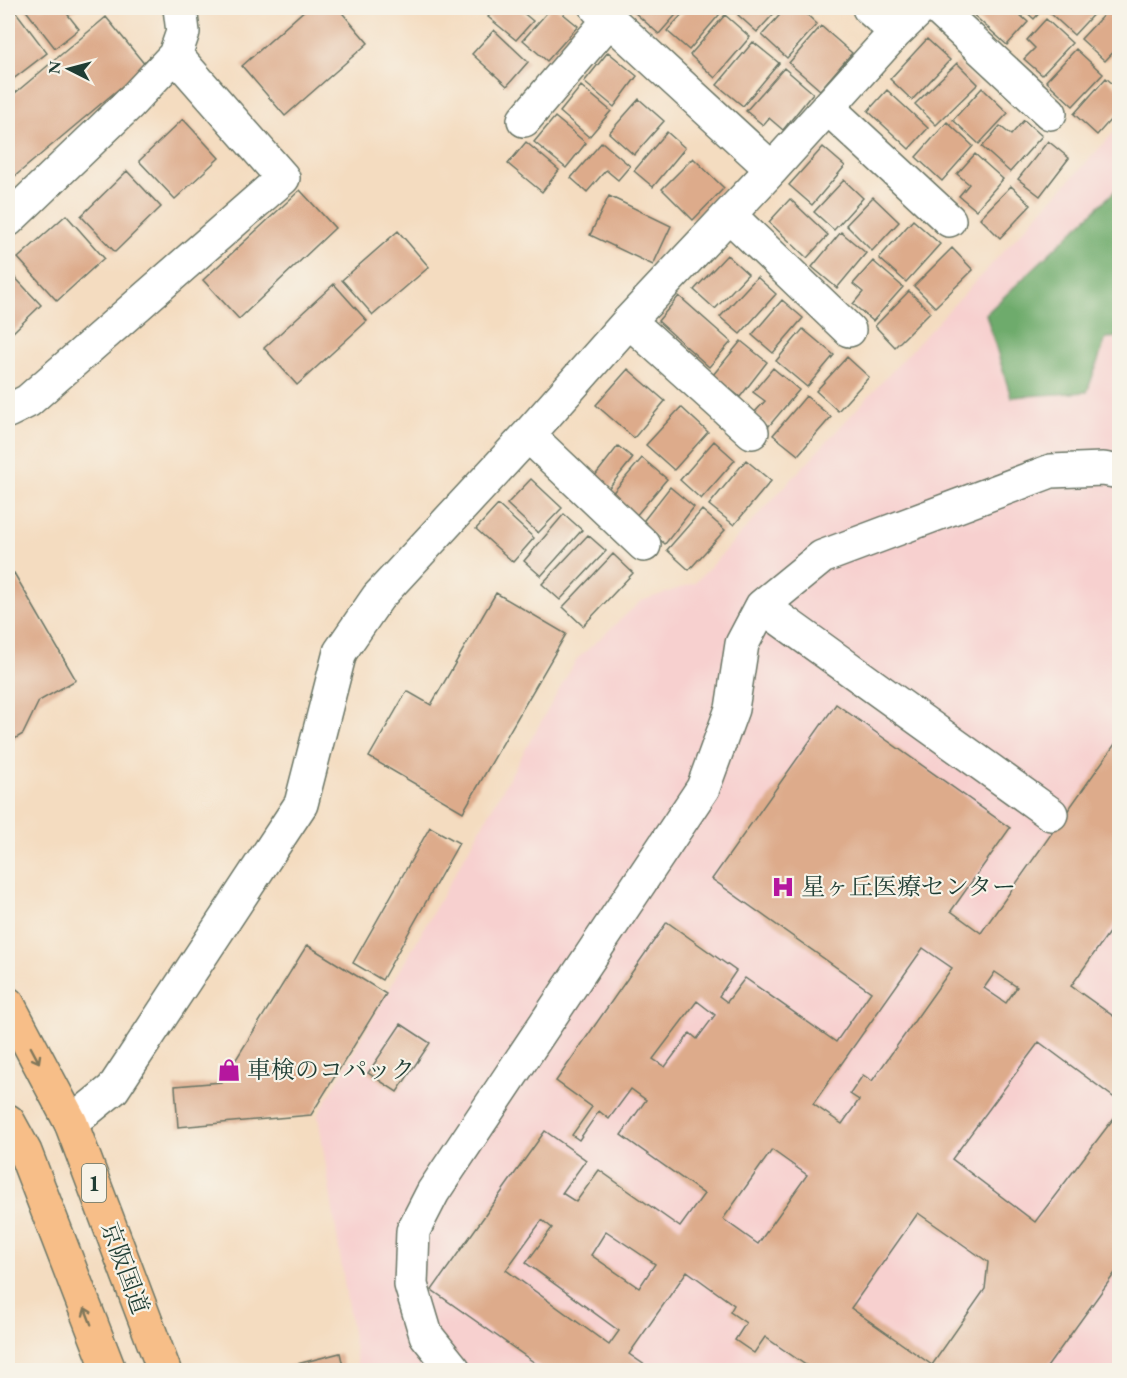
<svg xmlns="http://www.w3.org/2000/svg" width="1127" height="1378" font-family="'EB Garamond','Noto Serif JP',serif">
<rect width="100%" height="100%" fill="#f7f3e8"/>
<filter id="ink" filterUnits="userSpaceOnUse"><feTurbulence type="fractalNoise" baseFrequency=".0167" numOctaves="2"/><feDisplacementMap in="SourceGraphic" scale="12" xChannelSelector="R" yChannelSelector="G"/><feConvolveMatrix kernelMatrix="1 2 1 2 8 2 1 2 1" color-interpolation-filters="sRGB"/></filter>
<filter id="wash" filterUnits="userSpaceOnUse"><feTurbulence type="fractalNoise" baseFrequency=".008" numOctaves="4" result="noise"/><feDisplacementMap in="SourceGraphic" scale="24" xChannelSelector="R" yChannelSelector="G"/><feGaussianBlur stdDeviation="1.35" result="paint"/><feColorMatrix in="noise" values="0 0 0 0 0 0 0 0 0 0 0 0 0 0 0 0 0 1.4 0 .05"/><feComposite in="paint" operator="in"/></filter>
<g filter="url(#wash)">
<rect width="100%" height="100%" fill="#f4dcc0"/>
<!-- built -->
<path fill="#f7d0cf" d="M 1119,127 L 1119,1370 L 358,1370 L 318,1115 L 576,660 L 641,601 L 695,583 Z"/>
<!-- forest -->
<path fill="#6eab6c" stroke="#467450" stroke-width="1.5" d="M 1119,187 L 1119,337 L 1106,338 L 1087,392 L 1011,397 L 986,314 Z"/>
<g id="blocks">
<!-- building -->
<path fill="#ddab8b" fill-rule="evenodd" d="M 8,8 L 13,8 L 47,53 L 8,83 Z
M 24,8 L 78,8 L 68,15 L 79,29 L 55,48 Z
M 307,8 L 338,8 L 368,43 L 285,116 L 242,66 Z
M 496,8 L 524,8 L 521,11 L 533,21 L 516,40 L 488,17 Z
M 551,8 L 556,8 L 578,26 L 547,61 L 523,40 Z
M 638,8 L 682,8 L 659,34 L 634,12 Z
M 688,8 L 725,8 L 689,50 L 667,31 Z
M 745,8 L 779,8 L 757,32 L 738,15 Z
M 786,8 L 800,8 L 817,24 L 787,58 L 762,35 Z
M 968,8 L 1012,8 L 1028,22 L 1007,45 L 967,9 Z
M 1022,8 L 1044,8 L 1034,19 Z
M 1054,8 L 1099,8 L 1074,35 L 1050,13 Z
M 1110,8 L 1120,8 L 1120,45 L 1105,61 L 1081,39 Z
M 725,15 L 750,37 L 715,78 L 690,55 Z
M 106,17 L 146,66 L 8,182 L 8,99 Z
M 1046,19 L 1072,43 L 1042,75 L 1024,59 L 1035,48 L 1027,40 Z
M 821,26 L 852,53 L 820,90 L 789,63 Z
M 494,30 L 528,62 L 507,86 L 472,54 Z
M 927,39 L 950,60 L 912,100 L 890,79 Z
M 753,42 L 779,63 L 743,106 L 717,85 Z
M 1076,49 L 1103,74 L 1073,106 L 1046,81 Z
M 608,52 L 637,76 L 614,107 L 584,82 Z
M 957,63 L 978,84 L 936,125 L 915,104 Z
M 784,68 L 813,93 L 783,130 L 769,118 L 763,125 L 746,111 Z
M 1106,78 L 1120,90 L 1120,109 L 1097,135 L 1074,114 Z
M 581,86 L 611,111 L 589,137 L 560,112 Z
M 982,88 L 1008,113 L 979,144 L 953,120 Z
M 887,90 L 928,128 L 909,149 L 868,111 Z
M 639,99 L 664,121 L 634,155 L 609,133 Z
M 555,117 L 586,143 L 566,168 L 534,142 Z
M 183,119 L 219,158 L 175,199 L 139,161 Z
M 1024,120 L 1042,136 L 1010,172 L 982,147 L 1000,126 L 1011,135 Z
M 947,122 L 973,146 L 942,181 L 916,157 Z
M 667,132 L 685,148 L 653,187 L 634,171 Z
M 1048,141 L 1069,158 L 1040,196 L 1018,179 Z
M 526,142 L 559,170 L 542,192 L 508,164 Z
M 602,142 L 630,166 L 618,180 L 606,170 L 587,192 L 571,178 Z
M 823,147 L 845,166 L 812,205 L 789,185 Z
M 975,154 L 1003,179 L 976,210 L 959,196 L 969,184 L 957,174 Z
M 693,158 L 724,188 L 693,220 L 662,189 Z
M 127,171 L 161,207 L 115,252 L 81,216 Z
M 844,180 L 863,198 L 834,230 L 814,212 Z
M 1011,186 L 1031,205 L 1000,238 L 980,218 Z
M 300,190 L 335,228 L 239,319 L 203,280 Z
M 609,196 L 671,226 L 653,265 L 590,235 Z
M 873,197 L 899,222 L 872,251 L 846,225 Z
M 790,199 L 828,235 L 807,258 L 769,222 Z
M 66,215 L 104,258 L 57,301 L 18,258 Z
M 913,220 L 940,244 L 906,282 L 879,258 Z
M 398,231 L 429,267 L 373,315 L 342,280 Z
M 841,232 L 866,253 L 837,288 L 812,267 Z
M 952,248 L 973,270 L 935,307 L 914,286 Z
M 727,255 L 748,274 L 715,309 L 694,290 Z
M 873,261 L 903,287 L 873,321 L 853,304 L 863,292 L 853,284 Z
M 8,270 L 41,305 L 8,337 Z
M 757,277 L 776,294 L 740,334 L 720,317 Z
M 334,284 L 367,321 L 297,385 L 264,348 Z
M 909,291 L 930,312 L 895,347 L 875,326 Z
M 679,296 L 731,342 L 709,367 L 658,321 Z
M 782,300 L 803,318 L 773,353 L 752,335 Z
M 803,329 L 834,355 L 807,387 L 776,361 Z
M 741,341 L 767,362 L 740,397 L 713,375 Z
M 847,357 L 869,377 L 838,411 L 816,391 Z
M 773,368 L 799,390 L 769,426 L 754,413 L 765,401 L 753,392 Z
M 628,369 L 665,401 L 634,438 L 596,405 Z
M 806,396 L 831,417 L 798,455 L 773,435 Z
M 681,407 L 708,432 L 674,470 L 646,445 Z
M 714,441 L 735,460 L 701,499 L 680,480 Z
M 618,446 L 633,458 L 608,489 L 594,477 Z
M 642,458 L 667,479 L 635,517 L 610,496 Z
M 746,460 L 771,481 L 734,525 L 709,505 Z
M 531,479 L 562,508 L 538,533 L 507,504 Z
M 670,487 L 694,507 L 665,544 L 641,524 Z
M 498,505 L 534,538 L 513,562 L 476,529 Z
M 702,510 L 725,530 L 689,570 L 667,550 Z
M 564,514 L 582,530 L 541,576 L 524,561 Z
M 588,535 L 606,551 L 560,600 L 542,584 Z
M 613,554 L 633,573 L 583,626 L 563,607 Z
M 14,573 L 76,680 L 39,701 L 23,734 L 8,743 L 8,577 Z
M 496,593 L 566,634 L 463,812 L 369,757 L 407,691 L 431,705 Z
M 836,704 L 1010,828 L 951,911 L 981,933 L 1120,737 L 1120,917 L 1071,986 L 1120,1021 L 1120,1102 L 1039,1042 L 952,1159 L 1035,1222 L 1120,1110 L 1120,1266 L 1045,1370 L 813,1370 L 765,1337 L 754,1353 L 735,1340 L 746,1323 L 730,1312 L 734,1305 L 687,1271 L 629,1354 L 652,1370 L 545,1370 L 432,1290 L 545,1131 L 586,1160 L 562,1193 L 576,1202 L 599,1170 L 680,1227 L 704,1194 L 621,1135 L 646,1100 L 631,1089 L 609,1119 L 599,1111 L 579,1140 L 572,1135 L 592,1107 L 556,1081 L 667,922 L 736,971 L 719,996 L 727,1002 L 745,978 L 836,1042 L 871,992 L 712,879 ZM 923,948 L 952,968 L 872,1081 L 863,1075 L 850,1094 L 859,1100 L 842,1124 L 813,1104 ZM 995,972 L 1017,987 L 1006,1003 L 984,988 ZM 697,1001 L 715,1015 L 697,1039 L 690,1033 L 665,1067 L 653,1059 ZM 772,1150 L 807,1175 L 758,1244 L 723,1219 ZM 918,1213 L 988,1262 L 985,1289 L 932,1365 L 851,1308 ZM 542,1220 L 552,1228 L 526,1263 L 619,1331 L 609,1345 L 506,1270 ZM 606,1231 L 655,1264 L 639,1288 L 591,1255 Z
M 430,827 L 459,843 L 382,980 L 353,963 Z
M 307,945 L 386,994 L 311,1115 L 178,1127 L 175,1086 L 222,1082 Z
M 401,1024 L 430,1043 L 397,1092 L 368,1073 Z
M 340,1353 L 344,1370 L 274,1370 Z"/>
</g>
</g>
<g filter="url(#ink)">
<use href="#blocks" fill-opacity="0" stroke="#6a7565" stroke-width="1.5"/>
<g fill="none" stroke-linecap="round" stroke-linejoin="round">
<!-- minor casing -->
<g stroke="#6a7565" stroke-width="36">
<path id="minor" d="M 597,8 L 772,169
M 869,8 L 896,32
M 937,8 L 1050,113
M 828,108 L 949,220
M 524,120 L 610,19
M 729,215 L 849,330
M 8,220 L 130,103 L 175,55 L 183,32 L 180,8
M 629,321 L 752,432
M 8,411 L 28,401 L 283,178 L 175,55
M 528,435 L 644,545
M 762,606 L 1051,814
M 71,1123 L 113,1089 L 301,804 L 340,652 L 378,597 L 528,435 L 629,321 L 772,169 L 896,32 L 921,8
M 454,1370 L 426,1335 L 411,1285 L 413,1231 L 433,1192 L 703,788 L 732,709 L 742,644 L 762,606 L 822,557 L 1051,471 L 1103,469 L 1120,472"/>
</g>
<!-- highway casing -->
<g stroke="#6a7565" stroke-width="36">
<path id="highway" d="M 8,1004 L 71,1123 L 164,1370
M 8,1121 L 25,1152 L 109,1370"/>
</g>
<!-- minor -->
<use href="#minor" stroke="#fff" stroke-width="33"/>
<!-- highway -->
<use href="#highway" stroke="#f7be88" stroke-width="33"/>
</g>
<!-- one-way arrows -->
<defs><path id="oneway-shaft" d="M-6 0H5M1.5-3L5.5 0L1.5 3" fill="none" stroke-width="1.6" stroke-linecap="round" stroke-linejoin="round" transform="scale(1.5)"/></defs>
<g stroke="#80775a">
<use href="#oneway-shaft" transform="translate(35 1055) rotate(62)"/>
<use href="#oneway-shaft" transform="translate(88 1316) rotate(-111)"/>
</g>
</g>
<!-- icons -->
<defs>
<g id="hospital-bare" transform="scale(1.8)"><path d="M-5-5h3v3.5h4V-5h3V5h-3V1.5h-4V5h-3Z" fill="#b5179e" stroke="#f7f3e8" stroke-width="2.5" paint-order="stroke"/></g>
<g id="shop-bare" transform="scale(1.8)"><path d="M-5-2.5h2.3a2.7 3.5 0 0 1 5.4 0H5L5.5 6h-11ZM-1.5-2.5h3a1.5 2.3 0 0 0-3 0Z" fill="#b5179e" stroke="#f7f3e8" stroke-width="2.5" paint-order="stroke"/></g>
</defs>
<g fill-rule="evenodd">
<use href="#hospital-bare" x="783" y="887"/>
<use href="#shop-bare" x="229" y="1070"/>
</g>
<g text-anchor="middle" stroke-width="4.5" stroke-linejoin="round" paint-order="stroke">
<!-- shield labels -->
<rect fill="#f7f3e8" stroke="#60746a" stroke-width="1.5" x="82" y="1164" width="24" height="38" rx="4.5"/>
<g font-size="22" font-weight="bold" fill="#1f3d34">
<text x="94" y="1191">1</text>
</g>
<!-- poi labels -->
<g font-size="24" fill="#1f3d34" stroke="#f7f3e8" text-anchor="start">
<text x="801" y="895">星ヶ丘医療センター</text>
<text x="247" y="1078">車検のコパック</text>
</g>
<!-- street labels -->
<g font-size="24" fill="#1f3d34" stroke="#f7f3e8">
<text transform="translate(125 1268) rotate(70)" y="8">京阪国道</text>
</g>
</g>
<!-- margin -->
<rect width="1127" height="1378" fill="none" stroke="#f7f3e8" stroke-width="30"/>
<!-- north arrow -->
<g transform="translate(69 69) rotate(276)" stroke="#f7f3e8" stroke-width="4.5" paint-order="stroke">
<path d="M0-4.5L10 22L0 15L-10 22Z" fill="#1f3d34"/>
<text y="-9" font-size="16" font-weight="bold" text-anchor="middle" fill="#1f3d34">N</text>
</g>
</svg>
